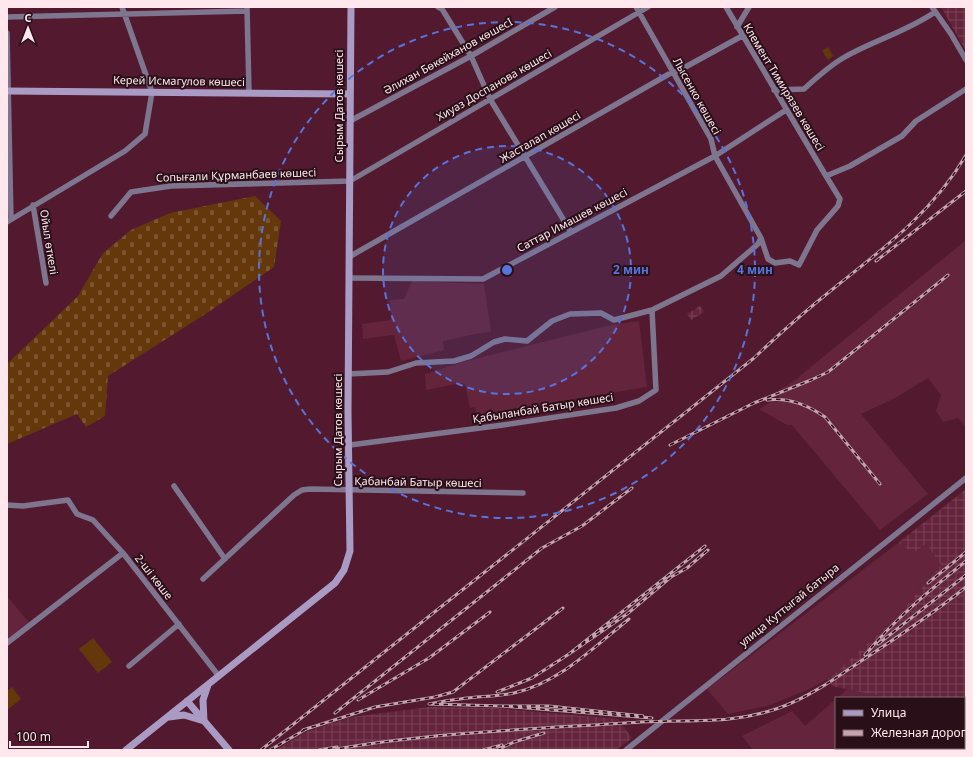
<svg xmlns="http://www.w3.org/2000/svg" width="973" height="757" font-family="'Noto Sans',sans-serif">
<defs>
<pattern id="industrial-grid" width="8" height="8" patternUnits="userSpaceOnUse"><rect width="8" height="8" fill="#63243c"/><path d="M0 4h8M4 0v8" fill="none" stroke="#7a4458"/></pattern>
<pattern id="cemetery-stones" width="16" height="16" patternUnits="userSpaceOnUse"><rect width="16" height="16" fill="#64380b"/><path d="M2 7V4a2 2 0 0 1 4 0v3zM10 15v-3a2 2 0 0 1 4 0v3z" fill="#7b552f"/></pattern>
</defs>
<rect width="100%" height="100%" fill="#531a2f"/>
<!-- built -->
<path fill="#63243c" d="M 966,240 L 966,427 L 958,418 L 943,422 L 936,411 L 941,395 L 928,378 L 895,398 L 861,414 L 928,494 L 880,530 L 792,425 L 787,425 L 759,409 L 771,402 L 779,402 L 779,390 L 790,384 Z
M 412,281 L 484,284 L 491,332 L 475,334 L 443,341 L 444,350 L 401,361 L 394,335 L 363,339 L 362,324 L 391,320 L 390,300 L 404,299 Z
M 639,321 L 647,387 L 477,415 L 475,407 L 470,408 L 465,384 L 461,383 L 426,390 L 425,374 L 467,361 L 611,325 Z
M 898,543 L 914,553 L 926,544 L 941,565 L 894,620 L 828,679 L 807,690 L 767,706 L 728,714 L 707,689 Z
M 7,596 L 30,624 L 7,640 Z
M 847,689 L 887,698 L 837,698 Z
M 836,699 L 836,748 L 861,748 L 858,750 L 753,750 L 742,736 L 792,711 L 805,726 Z"/>
<!-- industrial -->
<path fill="url(#industrial-grid)" d="M 941,7 L 966,7 L 966,51 Z
M 700,306 L 704,312 L 691,320 L 687,314 Z
M 966,489 L 966,750 L 945,750 L 944,748 L 964,748 L 964,698 L 887,698 L 832,686 L 828,679 L 894,620 L 941,565 L 926,544 L 914,553 L 898,543 Z
M 430,707 L 495,708 L 618,719 L 632,738 L 616,750 L 275,750 L 308,731 L 326,725 L 352,717 Z"/>
<!-- cemetery -->
<path fill="url(#cemetery-stones)" d="M 255,196 L 281,221 L 274,267 L 207,313 L 108,376 L 105,416 L 86,427 L 77,414 L 7,444 L 7,364 L 78,296 L 103,253 L 131,230 L 170,213 Z"/>
<!-- pitch -->
<path fill="#64380b" d="M 828,47 L 833,56 L 828,60 L 822,51 Z
M 93,638 L 112,662 L 98,673 L 79,649 Z
M 12,687 L 21,699 L 7,710 L 7,691 Z"/>
<g fill="none" stroke-linecap="round" stroke-linejoin="round">
<!-- street -->
<path stroke="#7e758f" stroke-width="5.5" d="M 247,7 L 249,93
M 438,7 L 442,9 L 471,56 L 490,99 L 571,232
M 636,7 L 711,139 L 715,156 L 761,238
M 726,7 L 826,176
M 932,7 L 951,34 L 966,60
M 7,17 L 247,11
M 737,27 L 749,7
M 7,33 L 11,219
M 774,90 L 804,89 C 816,78 828,67 843,58 C 872,41 906,32 935,12
M 350,121 L 471,56 L 555,7
M 33,205 L 46,283
M 111,216 L 131,192 L 171,186 L 350,181 L 648,7
M 7,222 L 125,151 L 145,134 L 152,92 L 122,7
M 349,257 L 669,74 L 680,70 L 742,36
M 349,278 L 483,279 L 715,156 L 786,110
M 348,374 L 388,372 L 416,363 L 454,361 L 471,356 L 494,342 L 505,339 L 527,341 L 552,321 L 570,314 L 601,313 L 614,320 L 652,310
M 350,445 L 503,425 L 616,408 L 639,401 L 656,390 L 652,310 L 721,276 L 758,244 L 761,238 L 768,259 L 775,263 L 790,261 L 799,265 L 817,230 L 838,206 L 840,199 L 826,176 L 850,166 L 902,136 L 916,121 L 966,89
M 174,486 L 225,559
M 7,505 L 23,506 L 68,500 L 77,514 L 93,520 L 123,553 L 218,675
M 203,579 L 294,495 L 302,490 L 310,489 L 523,493
M 7,643 L 123,553
M 129,666 L 179,624
M 626,750 L 966,478"/>
<!-- secondary -->
<path stroke="#a99bc4" stroke-width="7" d="M 7,91 L 350,94
M 187,701 L 229,750
M 169,717 L 184,715 L 204,721 L 203,700 L 208,685
M 126,750 L 335,583 L 344,570 L 350,551 L 348,412 L 351,7"/>
<!-- rail casing -->
<g stroke="#c6a4af" stroke-width="3">
<path id="rail" d="M 876,261 L 966,191
M 767,400 C 789,397 808,405 825,417 L 880,484
M 670,445 L 754,403 L 811,380 L 828,372 L 948,275
M 705,546 L 569,654 L 627,614 L 671,577 L 687,568 L 708,550
M 928,583 L 966,552
M 878,644 L 966,575
M 865,655 C 895,619 930,590 966,561
M 497,692 L 532,678 L 569,654
M 358,700 L 429,658 L 490,612
M 502,706 L 429,704 C 439,702 449,700 460,699 C 478,696 496,697 514,693 C 559,683 594,647 629,619
M 335,713 L 542,548 L 582,526 L 632,488
M 643,716 L 549,706 L 502,706 L 652,718
M 303,730 L 375,707 L 435,697 L 453,692 L 563,608
M 261,750 L 754,358 C 781,332 809,308 839,284 C 887,246 935,209 966,155
M 270,750 L 308,728
M 319,750 L 337,747
M 331,750 C 433,732 538,729 641,722 C 691,719 730,725 779,708 C 807,698 833,680 858,663 C 895,639 931,615 966,587
M 483,750 L 502,745
M 497,750 L 514,742 L 544,733"/>
</g>
<!-- rail -->
<use href="#rail" stroke="#291018" stroke-width="1.5" stroke-dasharray="4.5" stroke-linecap="butt"/>
</g>
<!-- distance rings -->
<circle cx="507" cy="270" r="124" fill="#5574dd" fill-opacity=".12"/>
<g fill="none" stroke="#5574dd" stroke-width="2" stroke-dasharray="7 5">
<circle cx="507" cy="270" r="124"/>
<circle cx="507" cy="270" r="248"/>
</g>
<g text-anchor="middle" stroke-width="4" stroke-linejoin="round" paint-order="stroke">
<!-- street labels -->
<g font-size="11" fill="#fee7ed" stroke="#291018">
<text transform="translate(448 56) rotate(-29)" y="4">Әлихан Бөкейханов көшесI</text>
<text transform="translate(179 81) rotate(1)" y="4">Керей Исмагулов көшесі</text>
<text transform="translate(494 85) rotate(-30)" y="4">Хиуаз Доспанова көшесі</text>
<text transform="translate(784 87) rotate(59)" y="4">Клемент Тимирязев көшесі</text>
<text transform="translate(697 96) rotate(61)" y="4">Лысенко көшесі</text>
<text transform="translate(339 106) rotate(-90)" y="4">Сырым Датов көшесі</text>
<text transform="translate(540 137) rotate(-30)" y="4">Жасталап көшесі</text>
<text transform="translate(236 175) rotate(-2)" y="4">Сопығали Құрманбаев көшесі</text>
<text transform="translate(572 220) rotate(-28)" y="4">Саттар Имашев көшесі</text>
<text transform="translate(49 242) rotate(81)" y="4">Ойыл өткелі</text>
<text transform="translate(543 408) rotate(-9)" y="4">Қабыланбай Батыр көшесі</text>
<text transform="translate(338 430) rotate(-90)" y="4">Сырым Датов көшесі</text>
<text transform="translate(418 482) rotate(1)" y="4">Қабанбай Батыр көшесі</text>
<text transform="translate(154 577) rotate(52)" y="4">2-ші көше</text>
<text transform="translate(789 605) rotate(-39)" y="4">улица Куттыгай батыра</text>
</g>
</g>
<circle cx="507" cy="270" r="6" fill="#5574dd" stroke="#291018" stroke-width="2"/>
<g font-size="12" text-anchor="middle" font-weight="bold" fill="#5574dd" stroke="#291018" stroke-width="4" stroke-linejoin="round" paint-order="stroke">
<text x="631" y="274">2 мин</text>
<text x="755" y="274">4 мин</text>
</g>
<!-- border -->
<rect width="973" height="757" fill="none" stroke="#fee7ed" stroke-width="16"/>
<!-- legend -->
<rect x="835" y="697" width="130" height="52" fill="#291018" stroke="#7e666d"/>
<rect x="843" y="710" width="20" height="6" fill="#a99bc4" stroke="#7e666d"/>
<text x="871" y="717" font-size="12" fill="#fee7ed">Улица</text>
<rect x="843" y="730" width="20" height="6" fill="#c6a4af" stroke="#7e666d"/>
<text x="871" y="737" font-size="12" fill="#fee7ed">Железная дорога</text>
<!-- north arrow -->
<g transform="translate(28 28)" stroke="#291018" stroke-width="3" paint-order="stroke">
<path d="M0-3L7 15L0 10L-7 15Z" fill="#fee7ed"/>
<text y="-6" font-size="11" font-weight="bold" text-anchor="middle" fill="#fee7ed">С</text>
</g>
<!-- scale -->
<path d="M10 741v6h78v-6" fill="none" stroke="#fee7ed" stroke-width="2"/>
<text x="16" y="741" font-size="12" fill="#fee7ed" stroke="#291018" stroke-width="3" paint-order="stroke">100 m</text>
</svg>
